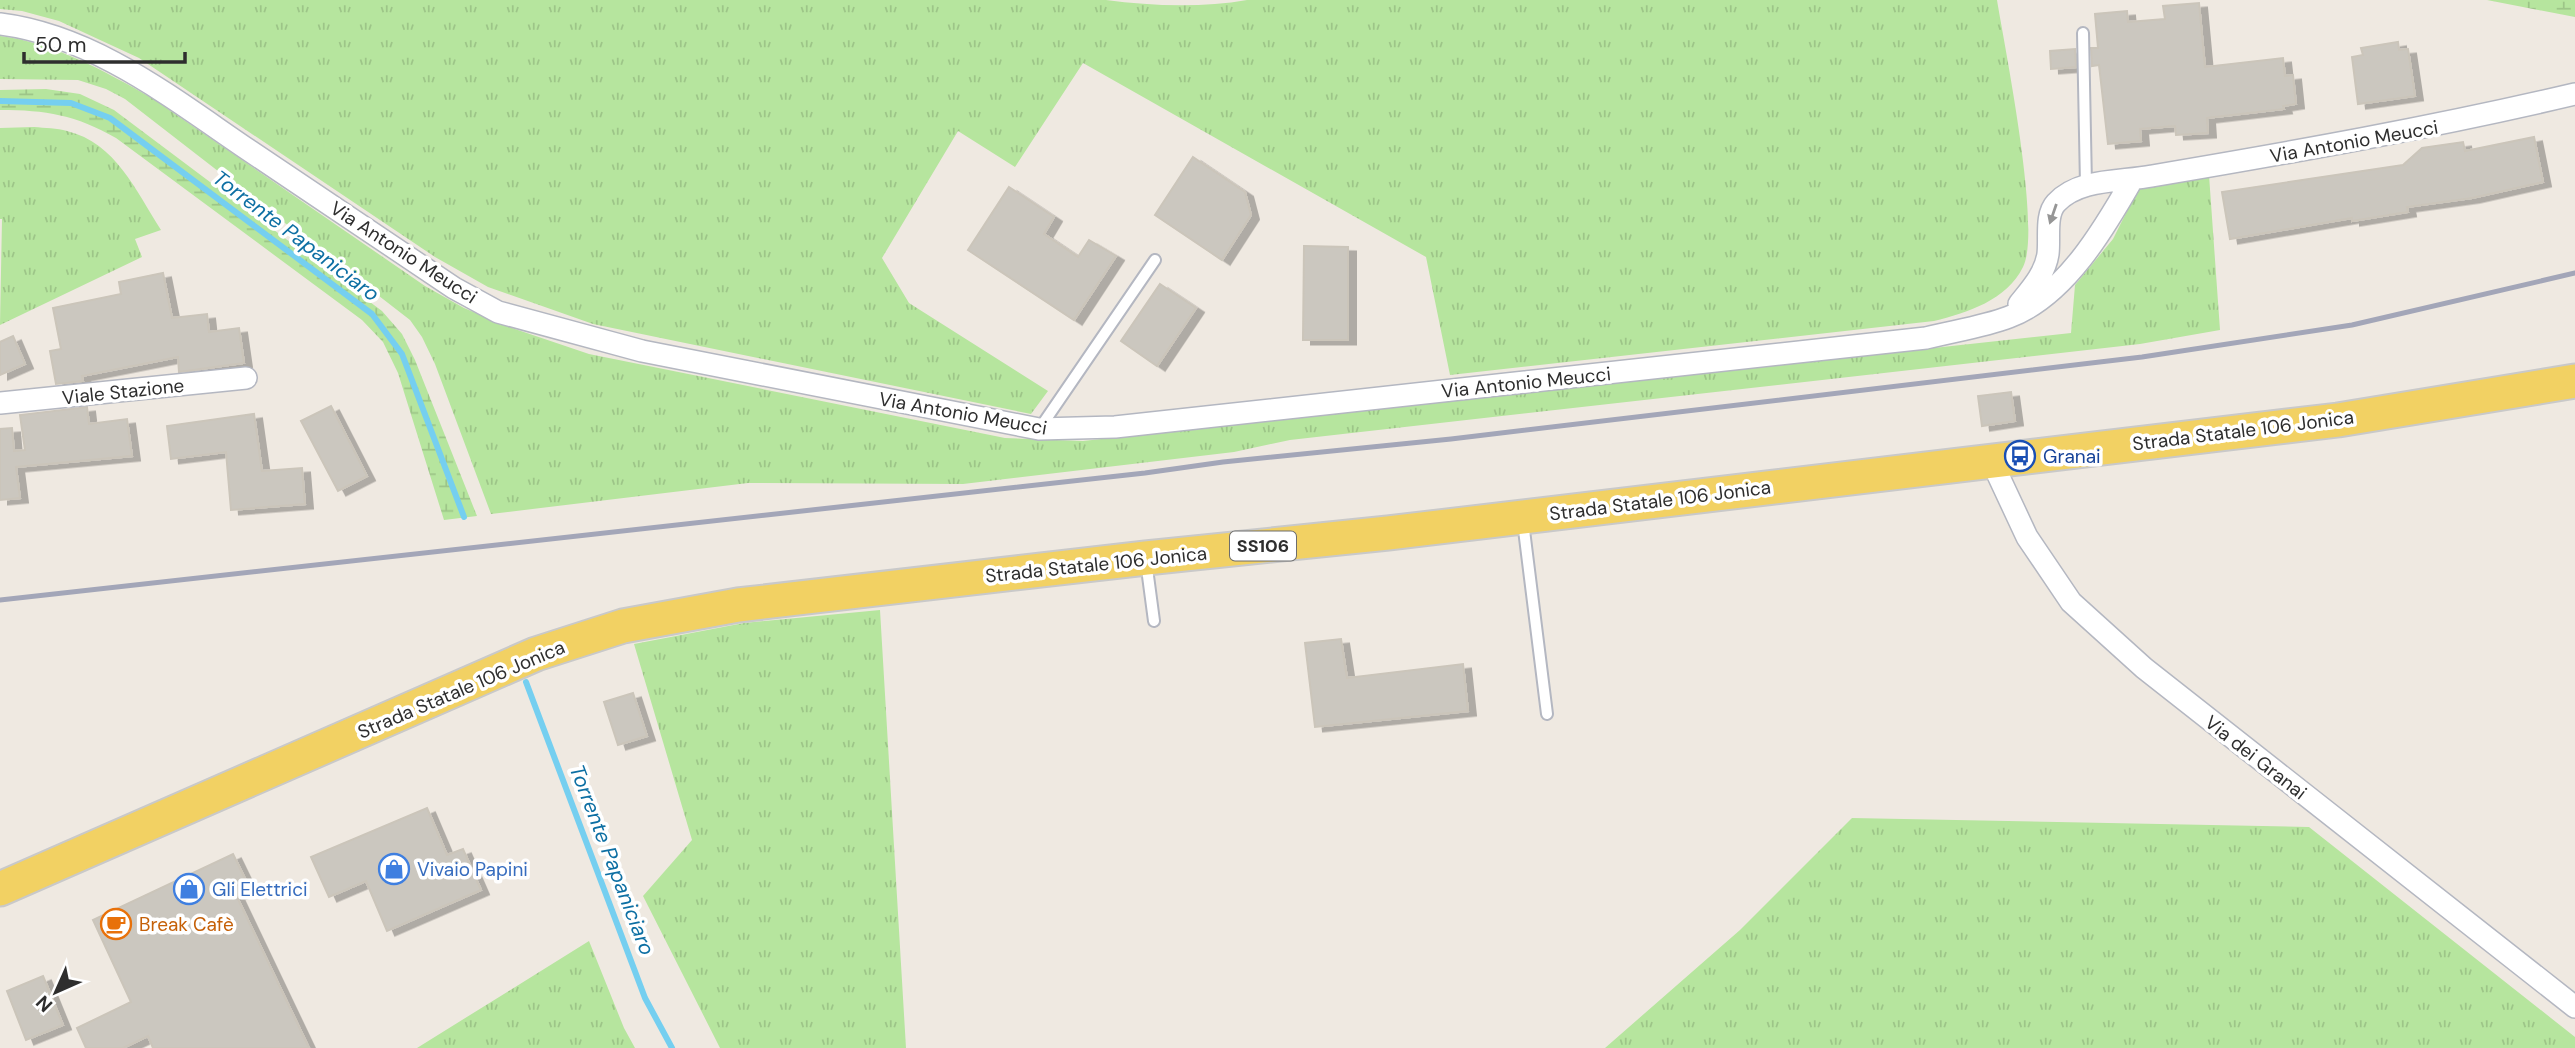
<svg xmlns="http://www.w3.org/2000/svg" width="2575" height="1048" font-family="'DM Sans',sans-serif">
<defs>
<pattern id="grass-tufts" width="24" height="20" patternUnits="userSpaceOnUse" patternTransform="scale(1.75)"><rect width="24" height="20" fill="#b6e59e"/><path d="M3 7l-1-3M5 7V3M7 7l1-3M15 17l-1-3M17 17v-4M19 17l1-3" fill="none" stroke="#9dc588"/></pattern>
<pattern id="wetland-marsh" width="20" height="14" patternUnits="userSpaceOnUse" patternTransform="scale(1.75)"><rect width="20" height="14" fill="#b6e59e"/><path d="M1 5h8M5 5V1M11 12h8M15 12V8" fill="none" stroke="#9dc588"/></pattern>
<filter id="shadow"><feDropShadow dx="8" dy="4.5" stdDeviation="0" flood-color="#0004"/></filter>
</defs>
<rect width="100%" height="100%" fill="#efe9e1"/>
<!-- grass -->
<path fill="url(#grass-tufts)" d="M 0,0 L 1106,0 C 1151,6 1202,8 1247,0 L 1997,0 C 2005,49 2042,230 2023,267 C 2007,300 1967,313 1934,321 L 1450,375 L 1426,257 L 1083,63 L 1015,167 L 958,131 L 882,258 L 909,303 L 1048,391 L 1031,414 L 593,324 L 488,287 L 435,257 L 139,58 L 59,21 L 22,11 L 0,9 Z
M 0,36 C 55,43 104,71 152,98 L 425,286 L 464,308 L 512,328 L 589,354 L 1005,438 L 1083,441 L 2071,333 L 2075,285 L 2113,239 L 2138,189 L 2144,185 L 2209,175 L 2220,330 L 2140,344 L 1290,440 L 1234,452 L 963,484 L 748,483 L 491,514 L 435,364 L 422,337 L 410,320 L 125,99 L 106,89 L 78,80 L 0,79 Z
M 34,127 C 45,128 57,128 67,131 C 116,143 136,191 161,230 L 135,239 L 142,257 L 0,325 L 2,219 L 0,219 L 0,128 Z
M 880,610 L 906,1048 L 720,1048 L 643,896 L 692,840 L 634,644 L 744,623 Z
M 1852,818 L 2309,827 L 2575,1037 L 2575,1048 L 1605,1048 L 1740,930 Z
M 589,941 L 624,1028 L 635,1048 L 417,1048 Z"/>
<!-- wetland -->
<path fill="url(#wetland-marsh)" d="M 2487,0 L 2575,0 L 2575,17 Z
M 46,89 L 80,94 L 114,110 L 382,311 L 402,334 L 415,360 L 477,516 L 444,520 L 398,373 L 383,342 L 362,320 L 116,138 C 76,115 46,110 0,110 L 0,90 Z"/>
<g fill="none" stroke-linecap="round" stroke-linejoin="round">
<!-- stream -->
<path stroke="#75cff0" stroke-width="6" d="M 0,101 L 71,103 L 110,118 L 372,314 L 402,354 L 464,517
M 526,682 L 645,998 L 672,1048"/>
</g>
<!-- building -->
<path fill="#cbc7bf" stroke="#cbc5ba" stroke-width="2" filter="url(#shadow)" d="M 2199,3 L 2205,67 L 2283,58 L 2285,76 L 2293,75 L 2296,104 L 2283,106 L 2284,109 L 2207,118 L 2208,133 L 2176,135 L 2175,126 L 2140,129 L 2141,141 L 2108,144 L 2099,65 L 2092,66 L 2091,48 L 2098,48 L 2095,14 L 2127,11 L 2128,22 L 2165,19 L 2163,6 Z
M 2398,42 L 2399,50 L 2408,49 L 2415,96 L 2358,104 L 2352,57 L 2363,55 L 2361,48 Z
M 2075,49 L 2076,67 L 2051,69 L 2050,51 Z
M 2534,137 L 2543,182 L 2472,198 L 2407,207 L 2408,212 L 2352,221 L 2352,218 L 2230,239 L 2222,192 L 2403,165 L 2422,148 L 2463,142 L 2465,151 Z
M 1193,157 L 1245,192 L 1251,215 L 1222,260 L 1155,215 Z
M 1009,187 L 1054,217 L 1044,234 L 1078,257 L 1089,240 L 1116,256 L 1074,320 L 968,250 Z
M 1304,246 L 1348,247 L 1348,340 L 1303,340 Z
M 163,273 L 172,318 L 207,314 L 209,332 L 239,328 L 244,363 L 179,372 L 178,357 L 82,376 L 83,381 L 56,384 L 50,351 L 61,349 L 53,308 L 121,294 L 119,282 Z
M 1160,284 L 1196,308 L 1157,366 L 1121,341 Z
M 13,336 L 25,364 L 0,375 L 0,342 Z
M 2011,392 L 2015,421 L 1982,426 L 1978,396 Z
M 331,406 L 367,476 L 338,491 L 301,421 Z
M 87,407 L 89,424 L 127,419 L 132,456 L 16,467 L 20,498 L 0,500 L 0,429 L 12,428 L 14,451 L 25,450 L 20,415 Z
M 254,414 L 262,471 L 302,468 L 305,504 L 231,510 L 226,452 L 171,459 L 167,426 Z
M 1341,639 L 1347,678 L 1463,664 L 1468,711 L 1315,727 L 1305,643 Z
M 633,693 L 647,736 L 618,745 L 604,702 Z
M 427,808 L 447,855 L 463,849 L 481,890 L 387,931 L 366,881 L 329,897 L 311,857 Z
M 233,854 L 250,889 L 236,895 L 309,1048 L 153,1048 L 148,1036 L 123,1048 L 86,1048 L 77,1028 L 131,1002 L 93,920 Z
M 43,976 L 63,1025 L 26,1040 L 7,991 Z"/>
<g fill="none" stroke-linecap="round" stroke-linejoin="round">
<!-- lane casing -->
<g stroke="#b4b7c1" stroke-width="14">
<path id="lane" d="M 2083,33 L 2086,185
M 1040,428 L 1155,260
M 1523,522 L 1547,714
M 1146,561 L 1154,621"/>
</g>
<!-- street casing -->
<g stroke="#b4b7c1" stroke-width="24">
<path id="street" d="M 0,24 C 95,36 173,99 250,151 C 318,197 386,242 454,288 L 498,312 L 642,351 L 1039,429 L 1115,427 L 1926,338 C 1953,331 1983,327 2009,317 C 2065,296 2104,229 2132,180
M 2019,304 C 2031,289 2045,274 2048,254 C 2050,238 2045,215 2056,203 C 2079,178 2121,182 2152,176 C 2294,152 2435,127 2575,94
M 0,403 L 246,378
M 1991,460 L 2027,537 L 2071,602 L 2144,668 L 2575,1007"/>
</g>
<!-- primary casing -->
<g stroke="#c9c9c9" stroke-width="37">
<path id="primary" d="M 0,889 L 536,654 L 623,626 L 738,605 L 1146,558 L 1388,533 L 2338,420 L 2575,381"/>
</g>
<!-- lane -->
<use href="#lane" stroke="#fff" stroke-width="10"/>
<!-- street -->
<use href="#street" stroke="#fff" stroke-width="21"/>
<!-- primary -->
<use href="#primary" stroke="#f2d163" stroke-width="33"/>
<!-- rail -->
<path stroke="#a3a6b8" stroke-width="5" d="M 0,600 L 1145,473 L 1223,462 L 1451,439 L 2142,357 L 2352,325 L 2575,273"/>
</g>
<!-- one-way arrows -->
<defs><path id="oneway-solid" d="M-6-.8H1V-3.2L6.5 0L1 3.2V.8H-6Z" transform="scale(1.75)"/></defs>
<use fill="#969696" href="#oneway-solid" transform="translate(2053 214) rotate(109)"/>
<!-- icons -->
<defs>
<g id="bus-ring" transform="scale(1.575)"><circle r="9.5" fill="#fff" stroke="#1a4fb4" stroke-width="1.5"/><path d="M-5-6H5V4H4V6H2V4H-2V6H-4V4H-5ZM-3.5-4V0h7V-4ZM-3.5 1.2v1.5H-2V1.2ZM2 1.2v1.5H3.5V1.2Z" fill="#1a4fb4"/></g>
<g id="shop-ring" transform="scale(1.575)"><circle r="9.5" fill="#fff" stroke="#3f7fe0" stroke-width="1.5"/><path d="M-5-2.5h2.3a2.7 3.5 0 0 1 5.4 0H5L5.5 6h-11ZM-1.5-2.5h3a1.5 2.3 0 0 0-3 0Z" fill="#3f7fe0"/></g>
<g id="cafe-ring" transform="scale(1.575)"><circle r="9.5" fill="#fff" stroke="#e8710a" stroke-width="1.5"/><path d="M-5.5-4.5H6V0H3Q3 3.5 0 3.5H-2.5Q-5.5 3.5-5.5 0ZM3-3.2v2h1.7v-2ZM-6 4.5H4V6H-6Z" fill="#e8710a"/></g>
</defs>
<g fill-rule="evenodd">
<use href="#bus-ring" x="2020" y="456"/>
<use href="#shop-ring" x="394" y="869"/>
<use href="#shop-ring" x="189" y="889"/>
<use href="#cafe-ring" x="116" y="924"/>
</g>
<g text-anchor="middle" stroke-width="7" stroke-linejoin="round" paint-order="stroke">
<!-- shield labels -->
<rect fill="#fff" stroke="#6d6d6d" stroke-width="2" x="1230" y="531.5" width="66" height="29" rx="5"/>
<g font-size="18" font-weight="bold" fill="#2e2e2e">
<text x="1263" y="552">SS106</text>
</g>
<!-- street labels -->
<g font-size="19" fill="#2e2e2e" stroke="#fff">
<text transform="translate(2354 141) rotate(-10)" y="7">Via Antonio Meucci</text>
<text transform="translate(404 252) rotate(33)" y="7">Via Antonio Meucci</text>
<text transform="translate(1526 382) rotate(-6)" y="7">Via Antonio Meucci</text>
<text transform="translate(123 391) rotate(-6)" y="7">Viale Stazione</text>
<text transform="translate(963 413) rotate(10)" y="7">Via Antonio Meucci</text>
<text transform="translate(2243 430) rotate(-7)" y="7">Strada Statale 106 Jonica</text>
<text transform="translate(1660 500) rotate(-7)" y="7">Strada Statale 106 Jonica</text>
<text transform="translate(1096 564) rotate(-6)" y="7">Strada Statale 106 Jonica</text>
<text transform="translate(461 689) rotate(-23)" y="7">Strada Statale 106 Jonica</text>
<text transform="translate(2256 757) rotate(38)" y="7">Via dei Granai</text>
</g>
<!-- transit labels -->
<g font-size="19" fill="#164399" stroke="#fff" text-anchor="start">
<text x="2043" y="463">Granai</text>
</g>
<!-- shop labels -->
<g font-size="19" fill="#366cbe" stroke="#fff" text-anchor="start">
<text x="417" y="876">Vivaio Papini</text>
<text x="212" y="896">Gli Elettrici</text>
</g>
<!-- food labels -->
<g font-size="19" fill="#c56008" stroke="#fff" text-anchor="start">
<text x="139" y="931">Break Cafè</text>
</g>
<!-- water labels -->
<g font-size="21" font-style="italic" fill="#0d6fa3" stroke="#fff">
<text transform="translate(296 236) rotate(37)" y="7">Torrente Papaniciaro</text>
<text transform="translate(612 860) rotate(69)" y="7">Torrente Papaniciaro</text>
</g>
</g>
<!-- north arrow -->
<g transform="translate(56 992) rotate(225)" stroke="#ffffff" stroke-width="5" paint-order="stroke">
<path d="M0-5L12 26L0 18L-12 26Z" fill="#2e2e2e"/>
<text y="-10" font-size="19" font-weight="bold" text-anchor="middle" fill="#2e2e2e">N</text>
</g>
<!-- scale -->
<path d="M24 52v10h161v-10" fill="none" stroke="#2e2e2e" stroke-width="3.5"/>
<text x="35" y="52" font-size="21" fill="#2e2e2e" stroke="#ffffff" stroke-width="5" paint-order="stroke">50 m</text>
</svg>
